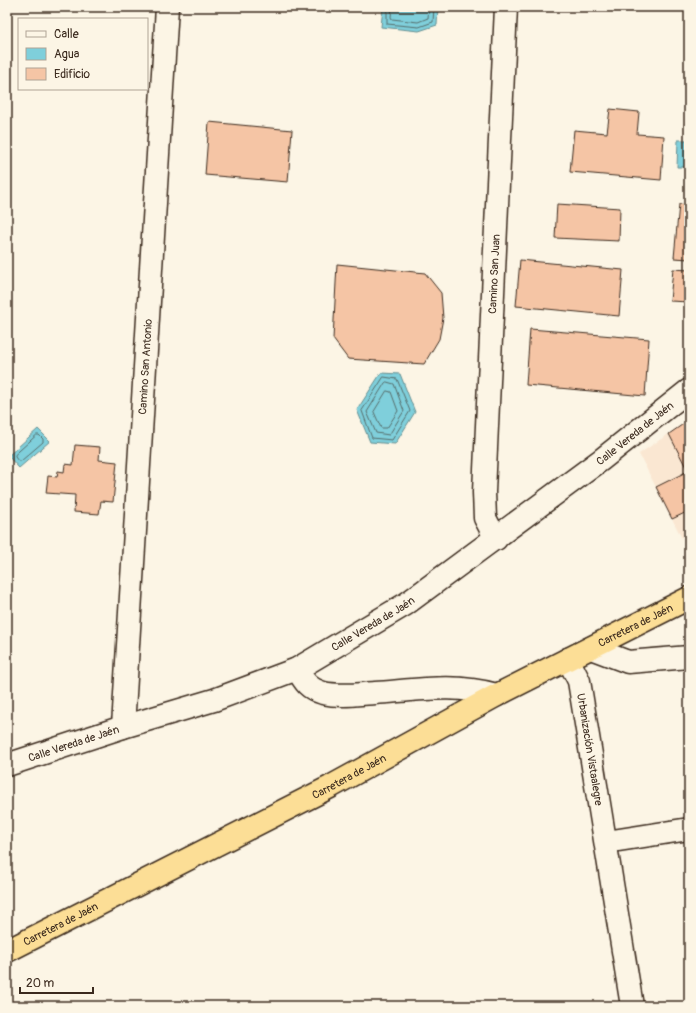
<svg xmlns="http://www.w3.org/2000/svg" width="696" height="1013" font-family="Pangolin,sans-serif">
<rect width="100%" height="100%" fill="#fcf5e5"/>
<filter id="ink" filterUnits="userSpaceOnUse"><feTurbulence type="fractalNoise" baseFrequency=".025" numOctaves="2"/><feDisplacementMap in="SourceGraphic" scale="8" xChannelSelector="R" yChannelSelector="G"/><feConvolveMatrix kernelMatrix="1 2 1 2 8 2 1 2 1" color-interpolation-filters="sRGB"/></filter>
<g filter="url(#ink)">
<!-- built -->
<path fill="#fae7d2" d="M 689,420 L 689,552 L 639,454 Z"/>
<!-- water -->
<path fill="#7fcfdb" stroke="#648d8f" d="M 383,7 L 438,7 L 437,25 L 419,31 L 381,27 Z
M 678,140 L 689,140 L 689,167 L 677,167 Z
M 381,373 L 400,374 L 415,412 L 395,444 L 370,442 L 357,410 Z
M 38,429 L 50,441 L 19,468 L 8,456 Z"/>
<g fill="none" stroke-linecap="round" stroke-linejoin="round">
<!-- shore -->
<path stroke="#566c6a" stroke-width="1" d="M 387,7 L 387,24 L 419,27 L 433,22 L 434,7
M 392,7 L 391,17 L 392,19 L 418,22 L 428,18 L 429,7
M 384,377 L 397,379 L 410,411 L 392,440 L 372,438 L 362,411 Z
M 387,382 L 394,384 L 404,411 L 389,435 L 376,433 L 367,412 L 385,383 Z
M 387,391 L 391,392 L 398,411 L 387,428 L 381,428 L 374,412 Z
M 37,435 L 39,435 L 43,439 L 43,442 L 21,461 L 18,461 L 15,457 L 15,455 Z"/>
</g>
<!-- building -->
<path fill="#f5c5a5" stroke="#3b2a1e" d="M 688,104 L 689,104 L 689,126 L 685,126 Z
M 610,109 L 639,112 L 637,134 L 664,136 L 661,180 L 570,172 L 574,130 L 607,133 Z
M 209,122 L 292,130 L 288,182 L 205,175 Z
M 557,204 L 620,208 L 619,241 L 555,238 Z
M 679,204 L 689,205 L 689,259 L 674,258 Z
M 520,260 L 623,270 L 619,316 L 516,306 Z
M 337,264 L 425,273 L 441,293 L 443,318 L 439,339 L 424,364 L 348,359 L 333,339 Z
M 673,269 L 689,270 L 689,302 L 670,301 Z
M 530,329 L 649,339 L 645,396 L 526,385 Z
M 689,420 L 689,511 L 672,519 L 656,487 L 688,471 L 669,434 Z
M 75,445 L 100,447 L 99,460 L 117,462 L 113,502 L 101,501 L 99,514 L 74,512 L 75,495 L 46,493 L 48,476 L 57,477 L 58,471 L 64,472 L 65,464 L 73,465 Z"/>
<g fill="none" stroke-linecap="round" stroke-linejoin="round">
<!-- street casing -->
<g stroke="#3b2a1e" stroke-width="25">
<g id="street">
<path id="s1" d="M 496,539 L 485,518 L 484,492 L 506,7"/>
<path d="M 591,648 L 628,662 L 689,657"/>
<path id="s2" d="M 568,659 L 579,681 L 632,1006"/>
<path d="M 297,669 C 305,683 308,688 323,693 C 340,697 358,694 375,693 C 417,690 455,683 497,695"/>
<path id="s3" d="M 123,727 L 167,7"/>
<path id="s4" d="M 7,765 L 123,727 L 214,700 L 297,669 L 406,604 L 601,460 L 689,390"/>
<path d="M 606,842 L 689,829"/>
</g>
</g>
<!-- highway casing -->
<g stroke="#3b2a1e" stroke-width="25">
<g id="highway">
<path id="s5" d="M 7,951 L 330,787 L 497,695 L 689,598"/>
</g>
</g>
<!-- street -->
<use href="#street" stroke="#fcf5e5" stroke-width="22"/>
<!-- highway -->
<use href="#highway" stroke="#fcde96" stroke-width="22"/>
</g>
</g>
<g text-anchor="middle" stroke-width="3.5" stroke-linejoin="round" paint-order="stroke">
<!-- street labels -->
<g font-size="11" fill="#3b2a1e" stroke="#fcf5e5">
<text dy="4" stroke="none"><textPath href="#s1" startOffset="268">Camino San Juan</textPath></text>
<text dy="4" stroke="none"><textPath href="#s3" startOffset="361">Camino San Antonio</textPath></text>
<text dy="4" stroke="none"><textPath href="#s4" startOffset="718">Calle Vereda de Jaén</textPath></text>
<text dy="4" stroke="none"><textPath href="#s4" startOffset="394">Calle Vereda de Jaén</textPath></text>
<text dy="4" stroke="none"><textPath href="#s5" startOffset="708">Carretera de Jaén</textPath></text>
<text dy="4" stroke="none"><textPath href="#s4" startOffset="70">Calle Vereda de Jaén</textPath></text>
<text dy="4" stroke="none"><textPath href="#s2" startOffset="94">Urbanización Vistaalegre</textPath></text>
<text dy="4" stroke="none"><textPath href="#s5" startOffset="384">Carretera de Jaén</textPath></text>
<text dy="4" stroke="none"><textPath href="#s5" startOffset="60">Carretera de Jaén</textPath></text>
</g>
</g>
<!-- margin -->
<rect width="696" height="1013" fill="none" stroke="#fcf5e5" stroke-width="24"/>
<rect x="12" y="12" width="672" height="989" fill="none" stroke="#3b2a1e" stroke-width="1.5" filter="url(#ink)"/>
<!-- legend -->
<rect x="18" y="18" width="130" height="72" fill="#fcf5e5" stroke="#afa495"/>
<rect x="26" y="31" width="20" height="6" fill="#fcf5e5" stroke="#afa495"/>
<text x="54" y="38" font-size="12" fill="#3b2a1e">Calle</text>
<rect x="26" y="48" width="20" height="12" fill="#7fcfdb" stroke="#afa495"/>
<text x="54" y="58" font-size="12" fill="#3b2a1e">Agua</text>
<rect x="26" y="68" width="20" height="12" fill="#f5c5a5" stroke="#afa495"/>
<text x="54" y="78" font-size="12" fill="#3b2a1e">Edificio</text>
<!-- scale -->
<path d="M20 987v6h73v-6" fill="none" stroke="#3b2a1e" stroke-width="2"/>
<text x="26" y="987" font-size="12" fill="#3b2a1e" stroke="#fcf5e5" stroke-width="3" paint-order="stroke">20 m</text>
</svg>
